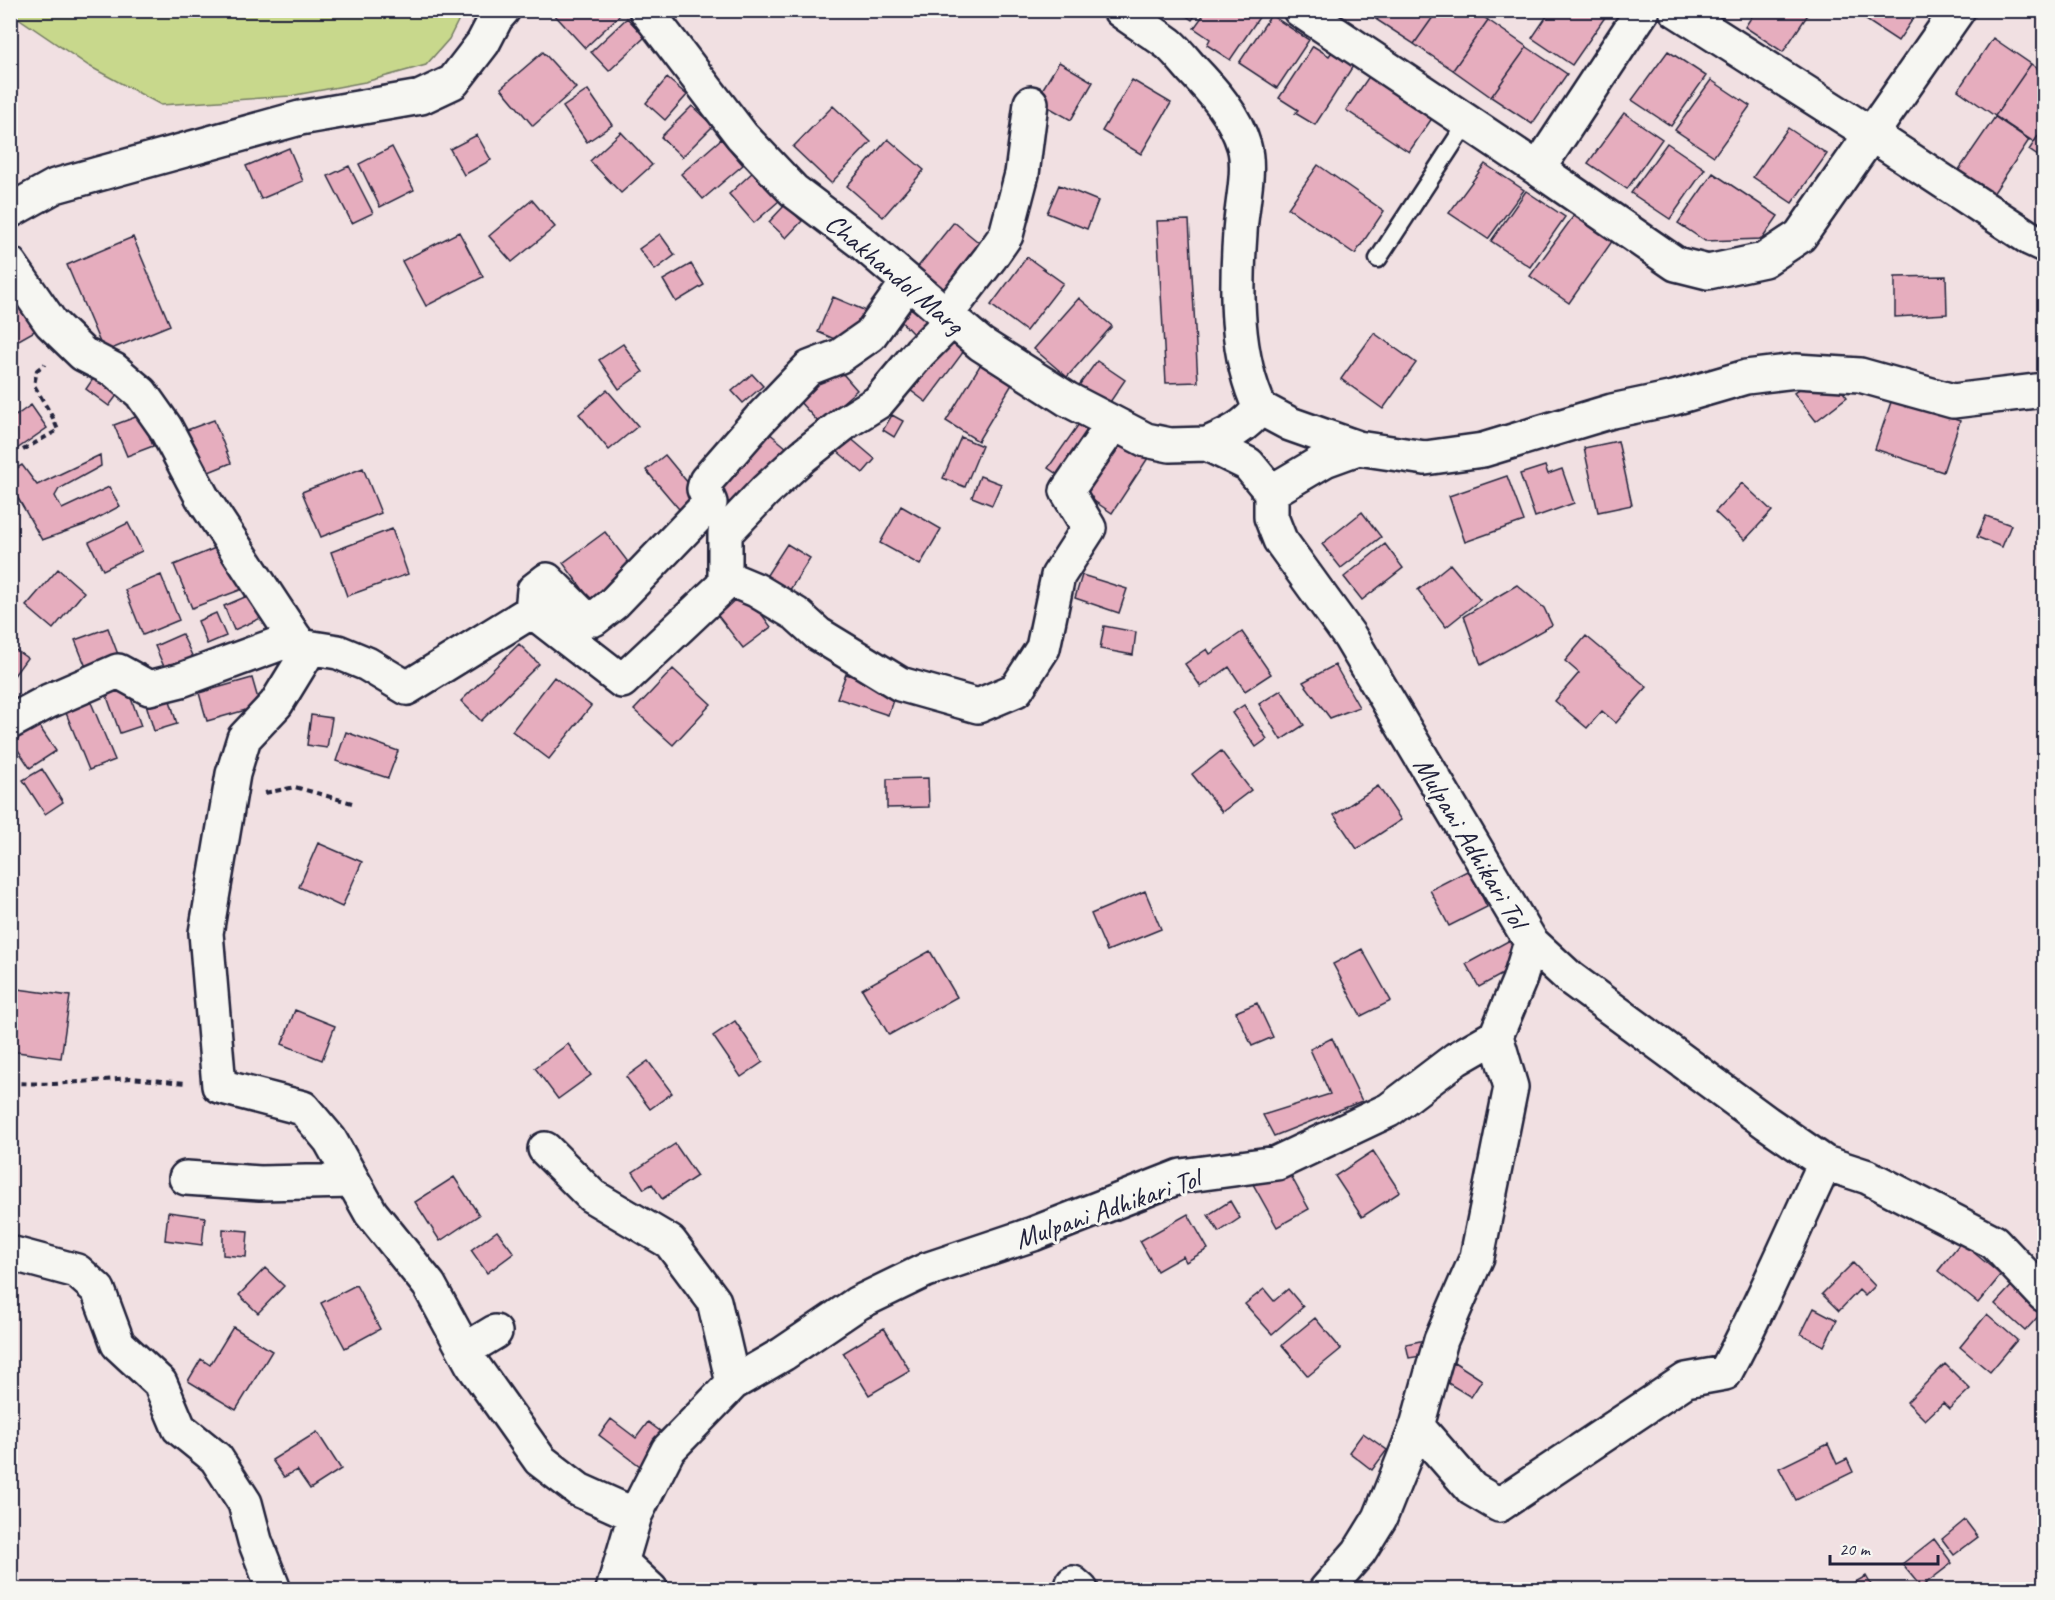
<svg xmlns="http://www.w3.org/2000/svg" width="2055" height="1600" font-family="Caveat,sans-serif">
<rect width="100%" height="100%" fill="#f1e0e2"/>
<filter id="ink" filterUnits="userSpaceOnUse"><feTurbulence type="fractalNoise" baseFrequency=".0167" numOctaves="2"/><feDisplacementMap in="SourceGraphic" scale="12" xChannelSelector="R" yChannelSelector="G"/><feConvolveMatrix kernelMatrix="1 2 1 2 8 2 1 2 1" color-interpolation-filters="sRGB"/></filter>
<g filter="url(#ink)">
<!-- green -->
<path fill="#c8d88c" stroke="#757d64" stroke-width="1.5" d="M 10,11 L 11,10 L 463,11 L 449,39 L 426,65 L 365,82 L 290,96 L 161,105 L 89,66 L 11,13 Z"/>
<!-- building -->
<path fill="#e6adbe" stroke="#22223b" stroke-width="1.5" d="M 554,10 L 618,10 L 621,14 L 585,48 L 552,12 Z
M 1178,10 L 1199,10 L 1192,20 Z
M 1207,10 L 1264,10 L 1230,60 L 1207,45 L 1210,39 L 1194,28 Z
M 1363,10 L 1383,10 L 1377,20 Z
M 1383,10 L 1438,10 L 1414,44 L 1377,20 Z
M 1438,10 L 1473,10 L 1488,20 L 1453,70 L 1414,44 Z
M 1551,10 L 1610,10 L 1572,65 L 1532,38 Z
M 1756,10 L 1811,10 L 1783,52 L 1745,27 Z
M 1868,10 L 1919,10 L 1898,41 L 1863,18 Z
M 1271,15 L 1309,40 L 1277,88 L 1239,63 Z
M 627,18 L 645,37 L 609,71 L 591,52 Z
M 1488,20 L 1527,47 L 1491,97 L 1453,70 Z
M 1993,38 L 2031,64 L 1995,116 L 1958,90 Z
M 1313,46 L 1329,56 L 1334,49 L 1355,63 L 1315,125 L 1295,113 L 1298,110 L 1279,98 Z
M 1527,47 L 1567,74 L 1532,124 L 1491,97 Z
M 1668,51 L 1706,76 L 1671,126 L 1632,100 Z
M 543,52 L 576,88 L 533,126 L 501,88 Z
M 1059,62 L 1093,82 L 1071,120 L 1036,100 Z
M 2031,64 L 2044,73 L 2044,127 L 2034,142 L 1995,116 Z
M 1372,72 L 1435,114 L 1409,152 L 1346,110 Z
M 667,78 L 687,95 L 665,120 L 646,103 Z
M 1132,80 L 1171,103 L 1141,154 L 1102,131 Z
M 1711,80 L 1750,106 L 1714,156 L 1675,130 Z
M 588,90 L 612,125 L 587,142 L 563,107 Z
M 692,106 L 713,126 L 682,157 L 661,137 Z
M 833,106 L 871,142 L 831,183 L 793,147 Z
M 1624,113 L 1662,139 L 1627,189 L 1588,163 Z
M 1995,117 L 2029,140 L 1991,197 L 1956,174 Z
M 2044,127 L 2044,160 L 2029,150 Z
M 1788,128 L 1827,154 L 1792,203 L 1753,177 Z
M 621,132 L 652,165 L 621,193 L 590,161 Z
M 477,135 L 491,160 L 464,175 L 450,149 Z
M 721,139 L 743,165 L 703,199 L 681,174 Z
M 888,139 L 924,170 L 883,217 L 847,186 Z
M 1667,143 L 1705,169 L 1670,219 L 1631,193 Z
M 392,147 L 414,190 L 380,207 L 359,164 Z
M 289,148 L 303,181 L 261,199 L 246,166 Z
M 1485,164 L 1524,190 L 1488,239 L 1449,213 Z
M 1318,165 L 1384,211 L 1355,254 L 1288,208 Z
M 349,166 L 373,213 L 352,223 L 328,176 Z
M 754,171 L 779,201 L 754,223 L 729,194 Z
M 1713,173 L 1778,216 L 1762,239 L 1705,241 L 1678,223 Z
M 1059,185 L 1098,201 L 1087,229 L 1047,213 Z
M 1526,191 L 1565,217 L 1530,267 L 1491,241 Z
M 532,200 L 555,227 L 512,262 L 489,236 Z
M 785,205 L 802,221 L 786,238 L 769,222 Z
M 1575,214 L 1613,240 L 1569,303 L 1530,276 Z
M 1189,220 L 1198,382 L 1166,383 L 1157,221 Z
M 954,222 L 988,250 L 951,296 L 917,268 Z
M 459,232 L 483,277 L 426,306 L 402,261 Z
M 660,234 L 675,255 L 655,270 L 639,249 Z
M 133,237 L 170,325 L 104,352 L 67,265 Z
M 1027,257 L 1063,283 L 1026,331 L 991,305 Z
M 691,264 L 704,285 L 676,302 L 663,280 Z
M 1946,276 L 1947,314 L 1895,317 L 1895,277 Z
M 10,278 L 40,328 L 10,345 Z
M 919,293 L 938,314 L 914,335 L 895,315 Z
M 833,297 L 866,311 L 851,346 L 818,332 Z
M 1079,298 L 1112,326 L 1067,377 L 1034,349 Z
M 947,332 L 967,347 L 926,402 L 906,387 Z
M 1374,333 L 1416,363 L 1383,409 L 1341,379 Z
M 623,344 L 643,372 L 619,389 L 599,360 Z
M 1097,361 L 1125,380 L 1106,408 L 1077,388 Z
M 982,362 L 1014,381 L 978,441 L 946,421 Z
M 836,366 L 857,390 L 819,423 L 798,400 Z
M 97,373 L 121,390 L 109,406 L 86,389 Z
M 752,374 L 763,386 L 743,403 L 732,391 Z
M 1832,378 L 1847,397 L 1816,421 L 1794,393 L 1813,379 Z
M 607,390 L 638,426 L 609,450 L 579,414 Z
M 1892,399 L 1960,421 L 1943,472 L 1875,449 Z
M 31,405 L 47,428 L 14,451 L 10,445 L 10,420 Z
M 141,415 L 153,446 L 127,456 L 114,425 Z
M 892,415 L 903,421 L 894,437 L 883,430 Z
M 214,420 L 231,463 L 204,474 L 187,430 Z
M 1081,421 L 1099,434 L 1067,481 L 1048,468 Z
M 762,427 L 793,453 L 738,515 L 708,489 Z
M 842,431 L 875,459 L 863,473 L 830,445 Z
M 1115,436 L 1148,458 L 1112,513 L 1079,491 Z
M 961,437 L 982,446 L 965,487 L 943,478 Z
M 1618,441 L 1632,505 L 1598,512 L 1584,448 Z
M 100,455 L 101,466 L 59,489 L 55,496 L 62,509 L 109,487 L 120,506 L 87,524 L 42,540 L 10,484 L 10,472 L 22,465 L 37,485 Z
M 665,455 L 702,500 L 684,515 L 646,470 Z
M 1545,466 L 1548,474 L 1562,469 L 1574,503 L 1535,517 L 1520,474 Z
M 363,468 L 381,513 L 321,537 L 302,492 Z
M 980,476 L 1001,484 L 992,505 L 972,497 Z
M 1507,476 L 1524,521 L 1465,542 L 1449,496 Z
M 1742,483 L 1772,511 L 1745,540 L 1715,512 Z
M 901,506 L 941,529 L 920,565 L 880,543 Z
M 1362,512 L 1381,537 L 1341,568 L 1322,544 Z
M 1986,516 L 2011,525 L 2002,547 L 1977,537 Z
M 128,523 L 142,551 L 103,570 L 89,542 Z
M 392,529 L 408,574 L 347,596 L 331,552 Z
M 605,532 L 638,575 L 596,607 L 563,563 Z
M 230,542 L 248,587 L 192,608 L 174,565 Z
M 787,544 L 810,558 L 788,593 L 765,578 Z
M 1385,544 L 1403,568 L 1362,600 L 1344,577 Z
M 1450,564 L 1480,600 L 1446,627 L 1418,590 Z
M 58,569 L 84,592 L 53,629 L 26,606 Z
M 161,575 L 179,620 L 143,635 L 125,590 Z
M 1082,575 L 1127,589 L 1119,613 L 1075,598 Z
M 1517,585 L 1544,608 L 1552,625 L 1481,665 L 1464,616 Z
M 744,590 L 771,627 L 743,648 L 715,612 Z
M 259,591 L 270,614 L 234,630 L 224,606 Z
M 216,613 L 226,636 L 207,644 L 198,621 Z
M 1104,626 L 1136,632 L 1133,655 L 1100,649 Z
M 108,628 L 122,665 L 90,677 L 75,640 Z
M 1242,632 L 1271,674 L 1245,691 L 1229,667 L 1201,687 L 1185,664 L 1207,649 L 1210,654 Z
M 182,634 L 196,664 L 168,676 L 155,646 Z
M 1586,636 L 1647,687 L 1616,723 L 1602,711 L 1587,728 L 1555,701 L 1579,673 L 1565,661 Z
M 519,644 L 539,664 L 481,721 L 461,701 Z
M 10,646 L 27,658 L 10,681 Z
M 1335,665 L 1359,707 L 1330,718 L 1303,682 Z
M 673,669 L 711,704 L 673,745 L 634,710 Z
M 122,673 L 141,726 L 120,733 L 101,680 Z
M 846,674 L 896,691 L 888,715 L 837,698 Z
M 554,677 L 591,706 L 549,759 L 512,731 Z
M 252,678 L 260,706 L 207,721 L 199,693 Z
M 85,688 L 115,760 L 89,770 L 60,698 Z
M 167,690 L 177,724 L 154,731 L 144,697 Z
M 1281,690 L 1304,725 L 1281,740 L 1259,704 Z
M 1244,705 L 1267,739 L 1256,747 L 1232,713 Z
M 311,715 L 332,718 L 327,748 L 307,745 Z
M 33,717 L 56,751 L 30,768 L 10,738 L 10,732 Z
M 346,732 L 398,751 L 388,778 L 336,761 Z
M 1221,751 L 1251,790 L 1222,812 L 1192,774 Z
M 42,769 L 63,802 L 45,814 L 23,780 Z
M 928,778 L 929,807 L 887,808 L 887,779 Z
M 1378,786 L 1401,820 L 1357,849 L 1334,815 Z
M 318,843 L 362,862 L 342,907 L 299,887 Z
M 1469,870 L 1487,907 L 1449,926 L 1430,890 Z
M 1145,891 L 1161,929 L 1107,951 L 1091,914 Z
M 1510,940 L 1523,963 L 1479,987 L 1466,964 Z
M 1362,949 L 1391,1001 L 1361,1016 L 1333,964 Z
M 930,951 L 957,997 L 889,1035 L 862,989 Z
M 10,988 L 70,996 L 61,1058 L 10,1051 Z
M 1257,1003 L 1273,1037 L 1252,1046 L 1236,1012 Z
M 295,1010 L 335,1026 L 322,1060 L 282,1044 Z
M 735,1021 L 763,1062 L 741,1077 L 713,1036 Z
M 1332,1038 L 1362,1101 L 1274,1136 L 1263,1115 L 1330,1094 L 1310,1049 Z
M 568,1044 L 591,1075 L 558,1099 L 535,1068 Z
M 648,1061 L 672,1093 L 650,1109 L 626,1077 Z
M 675,1144 L 697,1176 L 662,1199 L 652,1184 L 644,1189 L 633,1172 Z
M 1373,1151 L 1400,1192 L 1362,1217 L 1335,1176 Z
M 1286,1167 L 1309,1209 L 1277,1227 L 1253,1184 Z
M 454,1177 L 479,1215 L 440,1241 L 415,1202 Z
M 1230,1201 L 1240,1218 L 1219,1232 L 1208,1215 Z
M 168,1212 L 205,1217 L 202,1245 L 165,1240 Z
M 1188,1214 L 1208,1249 L 1186,1262 L 1183,1256 L 1157,1271 L 1140,1241 Z
M 223,1229 L 248,1231 L 246,1257 L 223,1255 Z
M 497,1231 L 514,1253 L 487,1273 L 471,1250 Z
M 1961,1242 L 2001,1275 L 1978,1303 L 1938,1271 Z
M 1853,1263 L 1875,1286 L 1865,1296 L 1859,1290 L 1839,1311 L 1822,1294 Z
M 265,1268 L 284,1286 L 258,1313 L 239,1295 Z
M 2016,1281 L 2044,1310 L 2025,1331 L 1995,1304 Z
M 356,1285 L 380,1329 L 345,1348 L 321,1303 Z
M 1264,1289 L 1274,1301 L 1288,1289 L 1303,1307 L 1272,1334 L 1245,1304 Z
M 1814,1308 L 1837,1320 L 1824,1346 L 1801,1334 Z
M 1987,1314 L 2017,1340 L 1990,1372 L 1960,1347 Z
M 1315,1318 L 1341,1349 L 1308,1376 L 1282,1345 Z
M 233,1327 L 272,1351 L 236,1410 L 188,1381 L 201,1359 L 210,1365 Z
M 884,1328 L 910,1371 L 869,1395 L 843,1353 Z
M 1425,1340 L 1428,1355 L 1409,1358 L 1406,1344 Z
M 1454,1362 L 1482,1380 L 1471,1397 L 1443,1380 Z
M 1945,1364 L 1970,1389 L 1949,1409 L 1943,1403 L 1925,1420 L 1907,1402 Z
M 611,1419 L 636,1438 L 648,1422 L 668,1437 L 644,1469 L 599,1435 Z
M 317,1432 L 341,1469 L 310,1489 L 297,1470 L 284,1477 L 272,1460 Z
M 1363,1433 L 1387,1450 L 1372,1470 L 1349,1452 Z
M 1828,1444 L 1837,1464 L 1847,1459 L 1853,1472 L 1796,1500 L 1779,1468 Z
M 1965,1520 L 1978,1537 L 1954,1555 L 1942,1539 Z
M 1934,1539 L 1952,1563 L 1921,1587 L 1902,1564 Z
M 1866,1576 L 1874,1590 L 1841,1590 Z"/>
<g fill="none" stroke-linecap="round" stroke-linejoin="round">
<!-- lane casing -->
<g stroke="#22223b" stroke-width="21">
<path id="lane" d="M 1378,259 L 1468,121"/>
</g>
<!-- street casing -->
<g stroke="#22223b" stroke-width="38">
<path id="street" d="M 646,10 L 742,136 L 794,191 L 860,241 L 981,344 L 1067,399 L 1146,440 L 1170,445 L 1207,444
M 1120,10 C 1136,22 1153,32 1169,44 C 1177,51 1184,60 1191,68 C 1213,91 1235,115 1244,146 C 1251,171 1241,207 1240,233 C 1236,290 1235,355 1260,408
M 1300,10 L 1538,169 L 1643,10
M 1676,10 L 1871,134 L 2031,239 L 2044,245
M 1538,169 L 1676,264 L 1708,272 L 1764,260 L 1800,236 L 1958,10
M 10,211 L 55,186 L 300,118 L 421,97 L 453,82 L 483,43 L 496,18 L 503,10
M 10,264 L 51,323 L 83,354 L 114,370 L 141,393 L 165,427 L 202,497 L 306,655 L 276,704 L 244,738 L 233,774 L 206,933 L 219,1086 L 303,1108 L 330,1140 L 371,1213 L 429,1285 L 472,1364 L 540,1460 L 579,1490 L 635,1515
M 946,315 L 990,258 L 1006,235 L 1022,174 L 1031,103
M 1260,408 L 1290,424 L 1358,448 L 1325,460 L 1271,492 L 1248,464 L 1207,444 C 1230,434 1244,428 1260,408 Z
M 1358,448 L 1425,458 L 1483,450 L 1612,411 L 1674,398 L 1746,377 L 1796,371 L 1860,375 L 1953,401 L 2044,390
M 725,577 L 756,590 L 796,614 L 818,634 L 900,684 L 978,706 L 1016,690 L 1043,648 L 1058,576 L 1089,528 L 1067,491 L 1113,424
M 532,611 L 534,590 L 547,580 L 586,619 L 594,619 L 614,603 L 710,503 L 704,489 L 706,481 L 760,419 L 809,368 L 840,356 L 870,335 L 908,282
M 300,646 L 338,652 L 367,664 L 407,688 L 532,611 L 622,681 L 725,584 L 725,533 L 765,491 L 803,456 L 846,422 L 878,402 L 920,352 L 952,320
M 10,722 L 49,701 L 118,671 L 149,688 L 181,680 L 295,638
M 1531,942 L 1570,978 L 1767,1123 L 1825,1163 L 1868,1177 L 1994,1242 L 2044,1295
M 545,1149 L 592,1196 L 670,1242 L 714,1301 L 733,1383
M 186,1178 L 260,1183 L 353,1181
M 10,1253 L 77,1271 L 98,1290 L 118,1344 L 160,1383 L 179,1428 L 216,1458 L 245,1503 L 255,1541 L 274,1590
M 465,1350 L 495,1332
M 1417,1426 L 1472,1489 L 1499,1505 L 1686,1380 L 1725,1373 C 1762,1305 1792,1233 1825,1163
M 622,1563 L 651,1590
M 1073,1583 L 1081,1590
M 613,1590 L 635,1515 L 668,1450 L 733,1383 L 783,1354 L 858,1303 L 926,1270 L 1033,1234 L 1181,1176 L 1277,1163 L 1389,1110 L 1456,1059 L 1496,1036 L 1519,981 L 1531,942 L 1350,637 L 1280,540 L 1271,517 L 1271,492
M 1326,1590 L 1359,1552 L 1380,1518 L 1417,1426 L 1441,1340 L 1477,1257 L 1511,1087 L 1496,1036"/>
</g>
<!-- path -->
<path stroke="#22223b" stroke-width="4" stroke-dasharray="6 4.5" stroke-linecap="butt" d="M 23,450 L 58,430 L 53,418 L 34,385 L 37,370 L 45,364
M 265,793 L 295,787 L 352,803
M 10,1083 L 54,1084 L 131,1078 L 185,1083"/>
<!-- lane -->
<use href="#lane" stroke="#f6f6f2" stroke-width="16"/>
<!-- street -->
<use href="#street" stroke="#f6f6f2" stroke-width="33"/>
</g>
</g>
<g text-anchor="middle" stroke-width="6" stroke-linejoin="round" paint-order="stroke">
<!-- street labels -->
<g font-size="28" fill="#22223b" stroke="#f6f6f2">
<text transform="translate(895 273) rotate(40)" y="10">Chakhandol Marg</text>
<text transform="translate(1471 842) rotate(59)" y="10">Mulpani Adhikari Tol</text>
<text transform="translate(1107 1208) rotate(-19)" y="10">Mulpani Adhikari Tol</text>
</g>
</g>
<!-- margin -->
<rect width="2055" height="1600" fill="none" stroke="#f6f6f2" stroke-width="36"/>
<rect x="18" y="18" width="2019" height="1564" fill="none" stroke="#22223b" stroke-width="2" filter="url(#ink)"/>
<!-- scale -->
<path d="M1830 1555v9h108v-9" fill="none" stroke="#22223b" stroke-width="3"/>
<text x="1839" y="1555" font-size="18" fill="#22223b" stroke="#f6f6f2" stroke-width="4.5" paint-order="stroke">20 m</text>
</svg>
